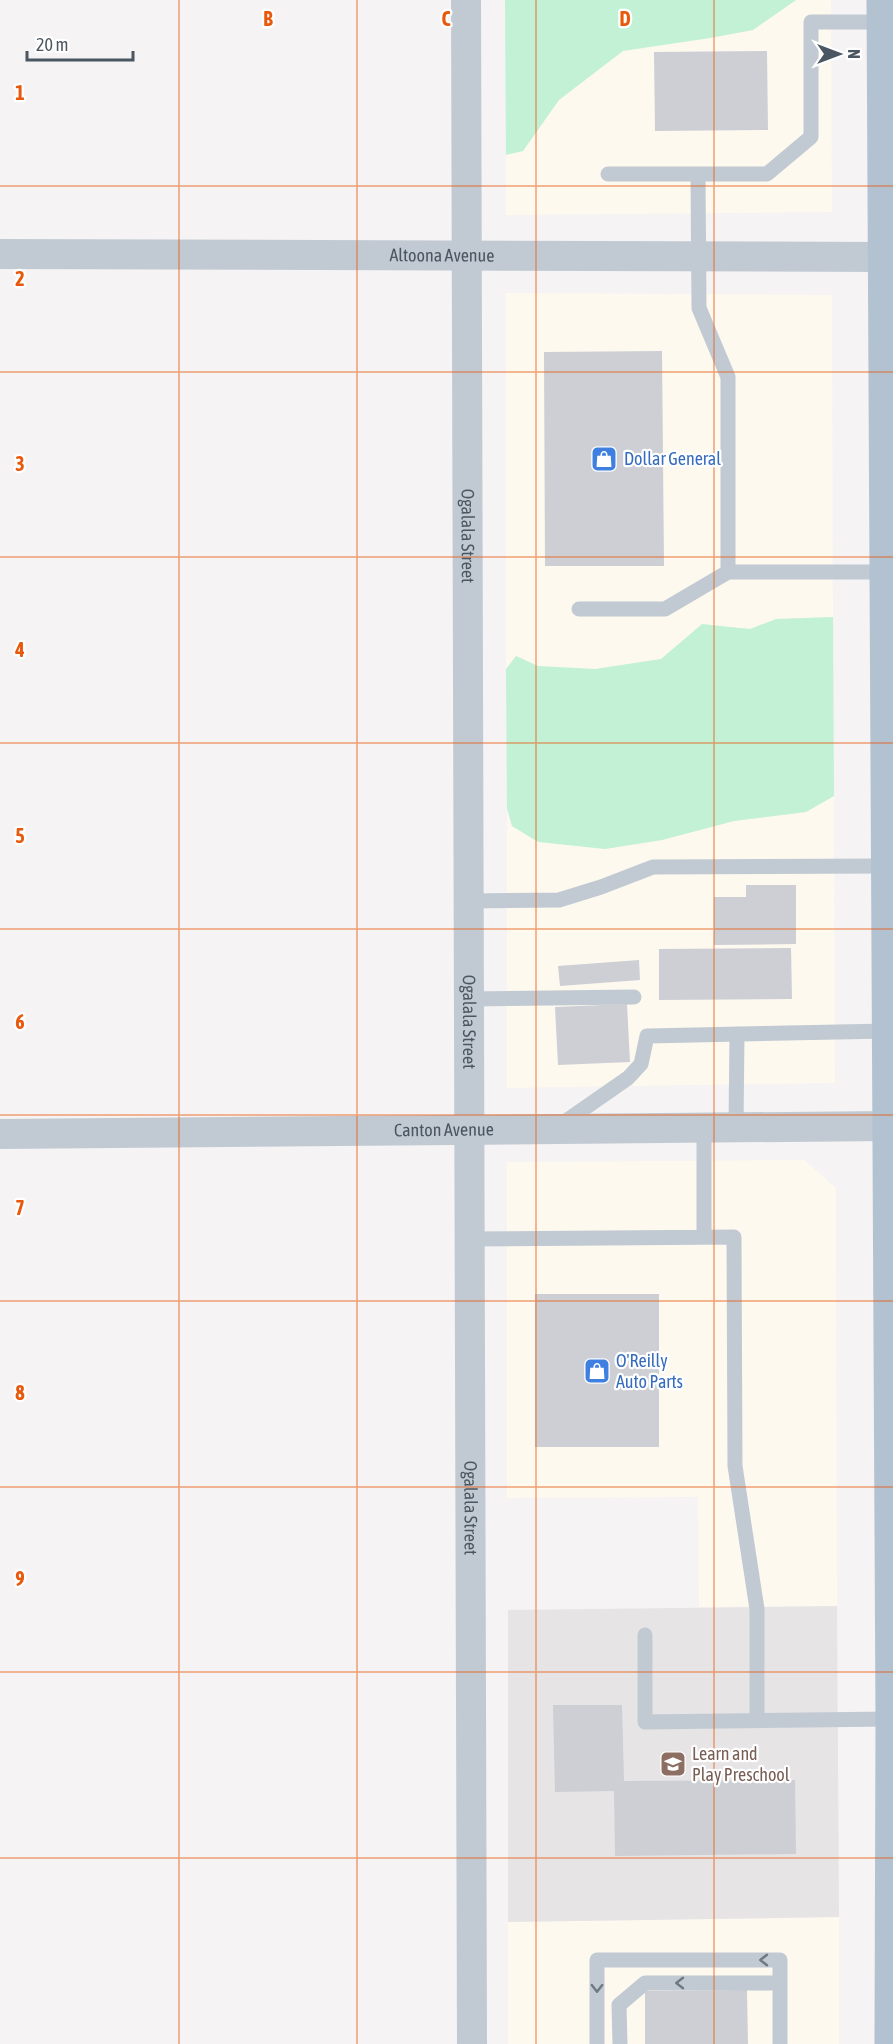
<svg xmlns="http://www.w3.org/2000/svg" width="893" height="2044" font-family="'Asap Condensed',sans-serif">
<rect width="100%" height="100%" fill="#f5f3f3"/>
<!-- commercial -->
<path fill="#fdf9ef" d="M 796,0 L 831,0 L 832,212 L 506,215 L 506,132 L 506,155 L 523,151 L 559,100 L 623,50 L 710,38 L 752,30 Z
M 506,293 L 832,295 L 833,617 L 776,619 L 750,629 L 702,625 L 661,659 L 595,669 L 538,666 L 516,656 L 506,669 Z
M 834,796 L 835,1083 L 507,1088 L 507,809 L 512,826 L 605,849 L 662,840 L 734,821 L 806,812 Z
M 804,1160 L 836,1188 L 837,1606 L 699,1607 L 698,1497 L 507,1498 L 507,1162 Z
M 839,1917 L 839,2044 L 508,2044 L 508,1922 Z"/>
<!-- education -->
<path fill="#e6e4e5" d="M 837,1606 L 839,1917 L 508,1922 L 508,1610 Z"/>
<!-- green -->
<path fill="#c3f1d5" d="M 505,0 L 796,0 L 753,30 L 710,38 L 623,51 L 559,100 L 523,151 L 506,155 Z
M 833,617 L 834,796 L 806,812 L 734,821 L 662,840 L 605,849 L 538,842 L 512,826 L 507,809 L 506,669 L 516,656 L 538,666 L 595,669 L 661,659 L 702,624 L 750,629 L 776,619 Z"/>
<!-- building -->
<path fill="#cdcfd5" d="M 767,51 L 768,130 L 655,131 L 654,52 Z
M 662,351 L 664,566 L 545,566 L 544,352 Z
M 746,885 L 796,885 L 796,944 L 714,945 L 714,897 L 746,897 Z
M 791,948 L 792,999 L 659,1000 L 659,949 Z
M 639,960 L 640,980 L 560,986 L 558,966 Z
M 627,1004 L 630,1062 L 558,1065 L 555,1007 Z
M 535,1294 L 659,1294 L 659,1447 L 535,1447 Z
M 553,1705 L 622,1705 L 624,1781 L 795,1780 L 796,1854 L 615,1856 L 614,1791 L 555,1792 Z
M 747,1990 L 748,2044 L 645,2044 L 645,1991 Z"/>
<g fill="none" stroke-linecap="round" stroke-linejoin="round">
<!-- service -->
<path stroke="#c1cad2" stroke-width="15" d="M 608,174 L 767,174 L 811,137 L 811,22 L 883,22
M 698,174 L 699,308 L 728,377 L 728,572 L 887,572
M 579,609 L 665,609 L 728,572
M 469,901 L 559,900 L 601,887 L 653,867 L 887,866
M 469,999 L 634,997
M 559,1126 L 628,1078 L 641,1064 L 647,1036 L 888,1031
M 736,1127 L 737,1034
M 704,1128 L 704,1237
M 470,1239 L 734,1237 L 735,1466 L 757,1609 L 757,1720
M 645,1635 L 645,1722 L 892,1719
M 597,2044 L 597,1960 L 780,1960 L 780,2044
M 620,2044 L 619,2005 L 645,1983 L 780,1983"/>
<!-- minor -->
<g stroke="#c1cad2" stroke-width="30">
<path id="s1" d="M 466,0 L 472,2044"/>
<path id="s2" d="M 0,254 L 885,257"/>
<path id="s3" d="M 0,1134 L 888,1126"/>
</g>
<!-- primary -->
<path stroke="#b3c2d1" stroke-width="33" d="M 883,0 L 892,1719 L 891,2044"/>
</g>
<!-- one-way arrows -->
<defs><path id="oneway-chevron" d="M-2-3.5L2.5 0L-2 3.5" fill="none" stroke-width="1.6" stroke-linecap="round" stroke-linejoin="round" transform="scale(1.5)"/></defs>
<g stroke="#6e7983">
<use href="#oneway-chevron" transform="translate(764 1960) rotate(180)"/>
<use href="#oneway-chevron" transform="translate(680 1983) rotate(180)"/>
<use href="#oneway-chevron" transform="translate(597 1988) rotate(90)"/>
</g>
<!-- grid -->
<path fill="none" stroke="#e8590c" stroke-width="1.5" stroke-opacity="0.55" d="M 179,0 L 179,2044M 357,0 L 357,2044M 536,0 L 536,2044M 714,0 L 714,2044M 0,186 L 893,186M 0,372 L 893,372M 0,557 L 893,557M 0,743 L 893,743M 0,929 L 893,929M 0,1115 L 893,1115M 0,1301 L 893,1301M 0,1487 L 893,1487M 0,1672 L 893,1672M 0,1858 L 893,1858"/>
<!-- icons -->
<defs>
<g id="shop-square" transform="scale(1.35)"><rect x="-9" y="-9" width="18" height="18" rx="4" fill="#3f7fe0" stroke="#fff"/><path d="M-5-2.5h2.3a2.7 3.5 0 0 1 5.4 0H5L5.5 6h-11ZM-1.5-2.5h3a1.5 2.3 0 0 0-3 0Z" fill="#fff"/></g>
<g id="school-square" transform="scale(1.35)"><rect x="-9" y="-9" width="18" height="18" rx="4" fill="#8d6e63" stroke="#fff"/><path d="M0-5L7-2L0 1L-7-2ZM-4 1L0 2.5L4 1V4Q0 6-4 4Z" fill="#fff"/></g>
</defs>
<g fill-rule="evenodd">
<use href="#shop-square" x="604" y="459"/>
<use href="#shop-square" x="597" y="1371"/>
<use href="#school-square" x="673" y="1764"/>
</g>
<g text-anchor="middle" stroke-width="4.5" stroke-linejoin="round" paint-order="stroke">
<!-- street labels -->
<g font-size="18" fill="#4a5661" stroke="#fff">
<text dy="6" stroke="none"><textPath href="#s2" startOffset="442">Altoona Avenue</textPath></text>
<text dy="6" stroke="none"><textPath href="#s1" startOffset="536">Ogalala Street</textPath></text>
<text dy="6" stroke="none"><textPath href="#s1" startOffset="1022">Ogalala Street</textPath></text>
<text dy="6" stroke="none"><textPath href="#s3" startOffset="444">Canton Avenue</textPath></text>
<text dy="6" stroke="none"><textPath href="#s1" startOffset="1508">Ogalala Street</textPath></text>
</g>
<!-- shop labels -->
<g font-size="18" fill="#366cbe" stroke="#fff" text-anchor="start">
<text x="624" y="465">Dollar General</text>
<text x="616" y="1367">O'Reilly<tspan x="616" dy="21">Auto Parts</tspan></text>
</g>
<!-- education labels -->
<g font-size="18" fill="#785e54" stroke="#fff" text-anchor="start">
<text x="692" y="1760">Learn and<tspan x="692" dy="21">Play Preschool</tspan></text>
</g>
</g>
<g font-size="20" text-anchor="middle" font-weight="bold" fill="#e8590c" stroke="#fff" stroke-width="4.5" stroke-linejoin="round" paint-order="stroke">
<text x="268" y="26">B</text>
<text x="446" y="26">C</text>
<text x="625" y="26">D</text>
<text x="20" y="100">1</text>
<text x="20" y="286">2</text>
<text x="20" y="471">3</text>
<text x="20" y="657">4</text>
<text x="20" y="843">5</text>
<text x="20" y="1029">6</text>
<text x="20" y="1215">7</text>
<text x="20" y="1400">8</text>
<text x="20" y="1586">9</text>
</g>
<!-- north arrow -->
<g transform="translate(839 54) rotate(90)" stroke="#ffffff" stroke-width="4.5" paint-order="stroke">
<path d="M0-4.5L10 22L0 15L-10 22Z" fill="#4a5661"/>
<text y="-9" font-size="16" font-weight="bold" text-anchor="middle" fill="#4a5661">N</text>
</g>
<!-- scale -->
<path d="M27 51v9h106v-9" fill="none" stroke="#4a5661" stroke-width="3"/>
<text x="36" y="51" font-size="18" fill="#4a5661" stroke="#ffffff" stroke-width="4.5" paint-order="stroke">20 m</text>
</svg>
